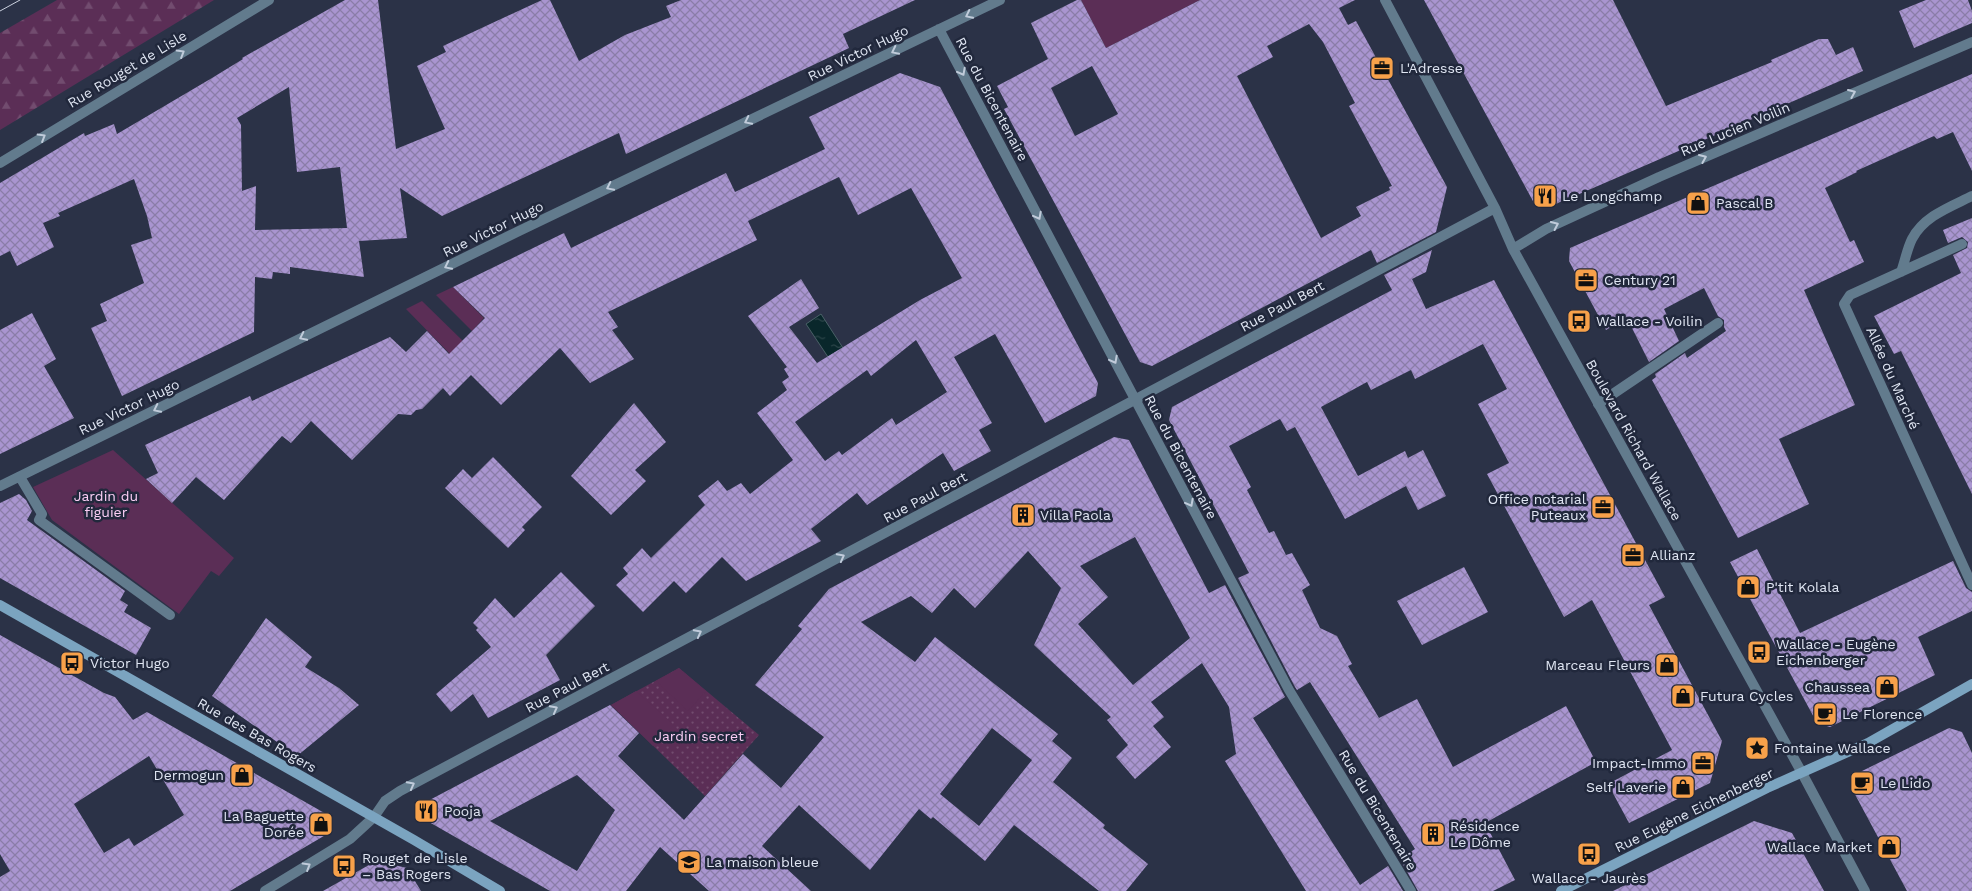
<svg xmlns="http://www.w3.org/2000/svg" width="1972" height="891" font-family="'Work Sans',sans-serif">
<defs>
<pattern id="forest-firs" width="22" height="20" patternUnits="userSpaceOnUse" patternTransform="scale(1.25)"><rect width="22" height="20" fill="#5b2e56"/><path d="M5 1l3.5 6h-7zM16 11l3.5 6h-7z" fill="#724c6f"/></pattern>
<pattern id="park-dots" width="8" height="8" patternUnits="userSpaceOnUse" patternTransform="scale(1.25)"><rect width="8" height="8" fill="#5b2e56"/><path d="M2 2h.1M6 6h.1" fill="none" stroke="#724c6f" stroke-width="1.8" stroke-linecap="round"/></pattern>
<pattern id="water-ripples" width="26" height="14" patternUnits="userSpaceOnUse" patternTransform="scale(1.25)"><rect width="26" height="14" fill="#09272b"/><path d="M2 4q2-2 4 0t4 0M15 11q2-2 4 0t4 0" fill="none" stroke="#2d464a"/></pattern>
<pattern id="building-cross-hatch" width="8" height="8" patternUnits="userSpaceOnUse" patternTransform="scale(1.25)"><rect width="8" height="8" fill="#a995d0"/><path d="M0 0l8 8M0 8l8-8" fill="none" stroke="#8a7da8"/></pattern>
</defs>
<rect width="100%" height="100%" fill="#2b3247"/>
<!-- forest -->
<path fill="url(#forest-firs)" d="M 57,0 L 214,0 L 0,130 L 0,33 Z"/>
<!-- park -->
<path fill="url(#park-dots)" d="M 679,668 L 759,735 L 705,796 L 611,705 Z"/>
<!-- garden -->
<path fill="#5b2e56" d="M 1081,0 L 1200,0 L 1106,48 Z
M 453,287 L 484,318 L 472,331 L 436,295 Z
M 422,301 L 463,341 L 450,354 L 406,309 Z
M 113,450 L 234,558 L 219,576 L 211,571 L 179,614 L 52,520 L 33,487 Z
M 679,668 L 706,691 L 688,711 L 656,681 Z
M 636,691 L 674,725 L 653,746 L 611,705 Z"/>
<!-- water -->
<path fill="url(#water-ripples)" stroke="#4a6067" d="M 821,314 L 843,348 L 828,357 L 806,324 Z"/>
<!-- building -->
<path fill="url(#building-cross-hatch)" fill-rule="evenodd" d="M 345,0 L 378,0 L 396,149 L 445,129 L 417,66 L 446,52 L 443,46 L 542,0 L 550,0 L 579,61 L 625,35 L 671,17 L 666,6 L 681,0 L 915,0 L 843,34 L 849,48 L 626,154 L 619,133 L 442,216 L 400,188 L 407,238 L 359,241 L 364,277 L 290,267 L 290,274 L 273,272 L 272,279 L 255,277 L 254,332 L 122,396 L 91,328 L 107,321 L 100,304 L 144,283 L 131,245 L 152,238 L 147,216 L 134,179 L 58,213 L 60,216 L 43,223 L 54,247 L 17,266 L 10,251 L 0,256 L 0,183 L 84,133 L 85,136 L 114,124 L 117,134 L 212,78 L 243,59 L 242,58 ZM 289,87 L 297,172 L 340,167 L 347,228 L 255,230 L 256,186 L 242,191 L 241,125 L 237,118 Z
M 1077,0 L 1081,0 L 1106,48 L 1200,0 L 1355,0 L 1339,8 L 1348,25 L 1356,21 L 1447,187 L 1436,232 L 1377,263 L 1371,250 L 1152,366 L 1140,362 L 1004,109 L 1008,107 L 997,86 L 1048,59 L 1031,23 ZM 1309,24 L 1323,42 L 1355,103 L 1349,106 L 1392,186 L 1389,187 L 1390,190 L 1356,207 L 1361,216 L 1321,238 L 1237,76 L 1273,57 L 1267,46 ZM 1092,66 L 1118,114 L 1075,136 L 1051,88 Z
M 1424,0 L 1613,0 L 1666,106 L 1772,62 L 1771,60 L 1819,39 L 1828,39 L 1836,55 L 1853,47 L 1863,71 L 1577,195 L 1576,194 L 1548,208 L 1534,203 Z
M 1926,0 L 1968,0 L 1972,11 L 1972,23 L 1914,48 L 1899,11 Z
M 900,73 L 940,87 L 1098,383 L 1096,396 L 1045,423 L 995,334 L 954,357 L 992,423 L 979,430 L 991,451 L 954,471 L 943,453 L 867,505 L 857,493 L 811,529 L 821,541 L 746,581 L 722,557 L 686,593 L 674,581 L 643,612 L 616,585 L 628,574 L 623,568 L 642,548 L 651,558 L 705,505 L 698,496 L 718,480 L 727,491 L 741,483 L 750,494 L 793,460 L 757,413 L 787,390 L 782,382 L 789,377 L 784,369 L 787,367 L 748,316 L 801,279 L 819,308 L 789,327 L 817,363 L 920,300 L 962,278 L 911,188 L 858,215 L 839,177 L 748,221 L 757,240 L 608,312 L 618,327 L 612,330 L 634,359 L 590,383 L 560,348 L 501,405 L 471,375 L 450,396 L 443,388 L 422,409 L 416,410 L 411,415 L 398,414 L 352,460 L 311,421 L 291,443 L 282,436 L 224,500 L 196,477 L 172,503 L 146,479 L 158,473 L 145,445 L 250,396 L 252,401 L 390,337 L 406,352 L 427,331 L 449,354 L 485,318 L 453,287 L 564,233 L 571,248 L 726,173 L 735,192 L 777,172 L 825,149 L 809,117 ZM 916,340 L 947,392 L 896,425 L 892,418 L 842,455 L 839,451 L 825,461 L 795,422 L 867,370 L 871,376 Z
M 1972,74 L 1972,171 L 1953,132 L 1937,139 L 1934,136 L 1856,171 L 1857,172 L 1825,188 L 1850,242 L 1854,240 L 1864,262 L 1804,290 L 1855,405 L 1779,439 L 1809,504 L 1738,538 L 1652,380 L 1656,377 L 1655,374 L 1685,353 L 1687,358 L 1726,331 L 1724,327 L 1724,320 L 1718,316 L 1704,288 L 1664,309 L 1679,341 L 1649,362 L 1627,318 L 1606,330 L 1569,261 L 1570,248 Z
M 1972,218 L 1972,494 L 1901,351 L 1894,354 L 1874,316 L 1961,273 L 1953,255 L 1967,248 L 1968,242 L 1962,237 L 1948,243 L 1943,230 Z
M 1432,250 L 1426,272 L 1412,279 L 1426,309 L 1494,280 L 1665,597 L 1649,605 L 1722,741 L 1710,783 L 1629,823 L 1608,784 L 1672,750 L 1592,600 L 1564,617 L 1487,474 L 1509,463 L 1478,404 L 1507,389 L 1483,344 L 1415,379 L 1411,370 L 1371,390 L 1367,382 L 1321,407 L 1358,476 L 1405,451 L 1408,458 L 1423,450 L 1446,496 L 1418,510 L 1406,486 L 1345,519 L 1295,427 L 1287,431 L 1280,419 L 1229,446 L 1251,487 L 1247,490 L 1269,533 L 1274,531 L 1286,555 L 1292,553 L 1310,585 L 1302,590 L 1320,628 L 1337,636 L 1352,664 L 1348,666 L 1379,718 L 1417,699 L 1453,767 L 1566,706 L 1596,762 L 1485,823 L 1515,880 L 1493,891 L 1418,891 L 1400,859 L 1415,849 L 1310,682 L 1297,690 L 1295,687 L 1238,578 L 1249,573 L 1169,420 L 1172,407 L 1392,290 L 1384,275 Z
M 32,313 L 56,359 L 44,366 L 74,418 L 0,454 L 0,330 Z
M 634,403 L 666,442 L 635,470 L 646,481 L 611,515 L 571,476 Z
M 1114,437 L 1129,440 L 1209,593 L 1225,585 L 1285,697 L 1253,718 L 1334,845 L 1360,885 L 1388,866 L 1403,891 L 1306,891 L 1225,761 L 1236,754 L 1229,707 L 1202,663 L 1151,702 L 1164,717 L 1153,726 L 1171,747 L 1135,779 L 1116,757 L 1128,745 L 1107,720 L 1111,717 L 1034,645 L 1061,588 L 1028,551 L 975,608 L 954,588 L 932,613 L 911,596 L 861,622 L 915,662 L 935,637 L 1058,734 L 1052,741 L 1072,758 L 1053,782 L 1105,825 L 1103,828 L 1148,864 L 1126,891 L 1099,891 L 1014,825 L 985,861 L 933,817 L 931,819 L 919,809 L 870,870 L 799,805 L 762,846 L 811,891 L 709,891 L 660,847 L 626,891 L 550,891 L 422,818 L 422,804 L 610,705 L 639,733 L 618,756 L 684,820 L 743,754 L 781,788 L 824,737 L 755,685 L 802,629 L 798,626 L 829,589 ZM 1135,537 L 1190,638 L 1133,685 L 1078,624 L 1108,597 L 1080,566 ZM 992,728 L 1032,760 L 979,826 L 940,794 ZM 577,775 L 615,810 L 577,871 L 490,821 Z
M 493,457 L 542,507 L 522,527 L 525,530 L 508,548 L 445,488 L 463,469 L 472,478 Z
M 19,494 L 26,500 L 32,511 L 27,520 L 125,591 L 120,600 L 128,605 L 124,612 L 151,628 L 136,655 L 0,578 L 0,503 Z
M 1757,549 L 1800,633 L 1953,561 L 1966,588 L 1972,592 L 1972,611 L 1918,637 L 1935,675 L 1830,727 L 1817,723 L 1730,562 Z
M 1464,567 L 1488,612 L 1422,645 L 1397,601 Z
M 561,572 L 595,606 L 546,655 L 560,680 L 488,718 L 473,694 L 451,712 L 436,694 L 491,647 L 476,630 L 478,628 L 473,623 L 495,598 L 514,618 Z
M 266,618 L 312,657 L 305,667 L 339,688 L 359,705 L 297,756 L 212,696 Z
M 0,635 L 104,693 L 115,697 L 133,720 L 147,712 L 328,815 L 329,833 L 230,891 L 0,891 L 0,877 L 10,871 L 0,854 ZM 149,756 L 184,815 L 134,846 L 129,838 L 104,853 L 74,804 Z
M 1949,728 L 1962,732 L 1972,753 L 1972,891 L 1907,891 L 1851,787 L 1856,774 Z
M 1754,821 L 1792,833 L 1824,891 L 1613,891 Z
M 376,861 L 407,868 L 421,891 L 323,891 Z"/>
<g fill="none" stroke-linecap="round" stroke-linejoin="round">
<!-- lane -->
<path stroke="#627b8d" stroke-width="10" d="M 1962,244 L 1850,295 L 1844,304 L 1972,585
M 1901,272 C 1905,261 1907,249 1912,239 C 1924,216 1950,207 1972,196
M 1598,404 L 1718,323"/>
<!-- street -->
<path stroke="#627b8d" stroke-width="10" d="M 1385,0 L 1495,208 L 1513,249 L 1802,773 L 1865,891
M 939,29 L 1289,690 L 1411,891
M 0,163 L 269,0
M 1513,249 L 1546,229 L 1659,177 L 1972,42
M 20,477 L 42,514 L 39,520 L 170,615
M 0,486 L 519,231 L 1000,0
M 265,891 L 350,839 L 374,817 L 385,801 L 400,791 L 1495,208"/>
<!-- secondary -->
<path stroke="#7ba4c0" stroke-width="10" d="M 0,605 L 414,840 L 500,891
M 1561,891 L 1767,788 L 1868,743 L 1972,684"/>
<!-- tram -->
<path stroke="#cbd1df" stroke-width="1" d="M 0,11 L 20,0"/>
</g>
<!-- one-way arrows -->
<defs><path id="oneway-chevron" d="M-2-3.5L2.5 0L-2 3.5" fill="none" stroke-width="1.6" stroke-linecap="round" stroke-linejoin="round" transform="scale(1.25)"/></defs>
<g stroke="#c0cbda">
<use href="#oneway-chevron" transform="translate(969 15) rotate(154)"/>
<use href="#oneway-chevron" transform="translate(895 51) rotate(154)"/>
<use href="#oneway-chevron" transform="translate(181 53) rotate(-31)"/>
<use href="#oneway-chevron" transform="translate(962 72) rotate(62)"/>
<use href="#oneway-chevron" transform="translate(1852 93) rotate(-23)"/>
<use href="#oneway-chevron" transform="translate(748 121) rotate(154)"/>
<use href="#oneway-chevron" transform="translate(42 137) rotate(-31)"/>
<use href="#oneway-chevron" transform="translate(1703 158) rotate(-23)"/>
<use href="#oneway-chevron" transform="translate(610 187) rotate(154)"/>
<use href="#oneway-chevron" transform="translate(1038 216) rotate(62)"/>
<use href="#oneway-chevron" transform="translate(1555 225) rotate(-25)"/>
<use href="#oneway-chevron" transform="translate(448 266) rotate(154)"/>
<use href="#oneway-chevron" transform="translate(303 337) rotate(154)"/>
<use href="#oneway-chevron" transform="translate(1114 360) rotate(62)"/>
<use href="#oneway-chevron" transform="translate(157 409) rotate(154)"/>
<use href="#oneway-chevron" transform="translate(1190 503) rotate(62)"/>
<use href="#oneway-chevron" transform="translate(841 557) rotate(-28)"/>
<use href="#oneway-chevron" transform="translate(698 633) rotate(-28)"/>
<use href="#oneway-chevron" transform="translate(554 709) rotate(-28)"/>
<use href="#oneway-chevron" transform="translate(411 785) rotate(-28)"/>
<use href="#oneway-chevron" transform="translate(307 866) rotate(-31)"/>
</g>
<!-- icons -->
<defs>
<g id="office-square" transform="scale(1.25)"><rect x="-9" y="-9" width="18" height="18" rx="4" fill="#f7a14a" stroke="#21283c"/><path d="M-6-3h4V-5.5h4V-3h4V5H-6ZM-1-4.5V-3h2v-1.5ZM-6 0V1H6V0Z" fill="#111"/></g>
<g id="restaurant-square" transform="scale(1.25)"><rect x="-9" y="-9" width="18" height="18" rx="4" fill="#f7a14a" stroke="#21283c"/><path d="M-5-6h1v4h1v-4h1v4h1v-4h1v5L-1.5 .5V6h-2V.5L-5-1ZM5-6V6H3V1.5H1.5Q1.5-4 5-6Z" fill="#111"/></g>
<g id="shop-square" transform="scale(1.25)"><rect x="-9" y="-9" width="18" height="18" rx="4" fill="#f7a14a" stroke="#21283c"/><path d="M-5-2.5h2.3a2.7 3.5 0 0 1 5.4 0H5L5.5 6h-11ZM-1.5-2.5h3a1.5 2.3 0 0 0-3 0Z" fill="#111"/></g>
<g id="bus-square" transform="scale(1.25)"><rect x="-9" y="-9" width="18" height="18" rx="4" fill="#f7a14a" stroke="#21283c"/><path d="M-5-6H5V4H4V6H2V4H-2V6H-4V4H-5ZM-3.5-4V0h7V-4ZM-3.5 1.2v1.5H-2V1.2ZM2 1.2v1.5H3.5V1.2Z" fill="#111"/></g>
<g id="building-square" transform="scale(1.25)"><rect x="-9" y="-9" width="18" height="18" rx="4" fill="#f7a14a" stroke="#21283c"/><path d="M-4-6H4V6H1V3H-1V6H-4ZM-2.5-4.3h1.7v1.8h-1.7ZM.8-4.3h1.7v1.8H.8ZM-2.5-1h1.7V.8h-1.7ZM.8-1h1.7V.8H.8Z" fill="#111"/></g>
<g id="cafe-square" transform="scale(1.25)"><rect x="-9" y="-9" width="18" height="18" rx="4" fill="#f7a14a" stroke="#21283c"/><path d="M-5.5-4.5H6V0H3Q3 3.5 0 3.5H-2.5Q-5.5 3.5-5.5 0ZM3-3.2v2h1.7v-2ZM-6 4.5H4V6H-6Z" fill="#111"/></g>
<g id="sight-square" transform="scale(1.25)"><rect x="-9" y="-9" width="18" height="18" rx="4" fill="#f7a14a" stroke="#21283c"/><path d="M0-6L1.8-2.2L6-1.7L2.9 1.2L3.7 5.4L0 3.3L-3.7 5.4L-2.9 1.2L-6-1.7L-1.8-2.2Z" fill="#111"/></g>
<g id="school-square" transform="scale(1.25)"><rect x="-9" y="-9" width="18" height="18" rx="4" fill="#f7a14a" stroke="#21283c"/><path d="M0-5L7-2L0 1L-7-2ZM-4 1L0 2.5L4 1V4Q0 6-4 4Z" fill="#111"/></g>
</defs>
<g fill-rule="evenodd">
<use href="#office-square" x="1382" y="68"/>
<use href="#restaurant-square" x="1545" y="196"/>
<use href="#shop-square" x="1698" y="203"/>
<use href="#office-square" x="1586" y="280"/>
<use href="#bus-square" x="1579" y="321"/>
<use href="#office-square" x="1603" y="507"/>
<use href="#building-square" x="1023" y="515"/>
<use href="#office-square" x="1633" y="555"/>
<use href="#shop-square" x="1748" y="587"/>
<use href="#bus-square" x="1759" y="652"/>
<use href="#bus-square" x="72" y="663"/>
<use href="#shop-square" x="1667" y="665"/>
<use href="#shop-square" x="1887" y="687"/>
<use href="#shop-square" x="1683" y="696"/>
<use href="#cafe-square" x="1825" y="714"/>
<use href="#sight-square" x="1757" y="748"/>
<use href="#office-square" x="1703" y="763"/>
<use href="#shop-square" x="242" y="775"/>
<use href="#cafe-square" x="1862" y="783"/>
<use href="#shop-square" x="1683" y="787"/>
<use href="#restaurant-square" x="426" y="811"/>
<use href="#shop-square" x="321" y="824"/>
<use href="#building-square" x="1433" y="834"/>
<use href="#shop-square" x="1889" y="847"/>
<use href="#bus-square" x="1589" y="854"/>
<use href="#school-square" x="689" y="862"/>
<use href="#bus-square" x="344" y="866"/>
</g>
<g text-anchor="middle" stroke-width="5" stroke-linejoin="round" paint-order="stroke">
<!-- street labels -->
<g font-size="14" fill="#e0e6f3" stroke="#21283c">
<text transform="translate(858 53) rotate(-26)" y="5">Rue Victor Hugo</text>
<text transform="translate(127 69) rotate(-31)" y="5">Rue Rouget de Lisle</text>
<text transform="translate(992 99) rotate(62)" y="5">Rue du Bicentenaire</text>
<text transform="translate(1735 129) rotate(-23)" y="5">Rue Lucien Voilin</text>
<text transform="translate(493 229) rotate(-26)" y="5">Rue Victor Hugo</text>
<text transform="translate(1282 306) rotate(-28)" y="5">Rue Paul Bert</text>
<text transform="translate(1893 378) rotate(66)" y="5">Allée du Marché</text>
<text transform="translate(129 407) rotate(-26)" y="5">Rue Victor Hugo</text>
<text transform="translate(1634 440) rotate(61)" y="5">Boulevard Richard Wallace</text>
<text transform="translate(1181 457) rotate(62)" y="5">Rue du Bicentenaire</text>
<text transform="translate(925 497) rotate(-28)" y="5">Rue Paul Bert</text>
<text transform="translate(567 687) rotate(-28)" y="5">Rue Paul Bert</text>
<text transform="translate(257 735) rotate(30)" y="5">Rue des Bas Rogers</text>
<text transform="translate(1378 810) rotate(59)" y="5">Rue du Bicentenaire</text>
<text transform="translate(1694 810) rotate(-26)" y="5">Rue Eugène Eichenberger</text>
</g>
<!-- poi labels -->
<g font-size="14" fill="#e0e6f3" stroke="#21283c" text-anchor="start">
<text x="1400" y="73">L'Adresse</text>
<text x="1562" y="201">Le Longchamp</text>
<text x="1716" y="208">Pascal B</text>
<text x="1604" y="285">Century 21</text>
<text x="1596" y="326">Wallace - Voilin</text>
<text x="1586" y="504" text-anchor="end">Office notarial<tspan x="1586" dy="16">Puteaux</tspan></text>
<text x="1040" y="520">Villa Paola</text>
<text x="1650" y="560">Allianz</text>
<text x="1766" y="592">P'tit Kolala</text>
<text x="1776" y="649">Wallace - Eugène<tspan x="1776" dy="16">Eichenberger</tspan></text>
<text x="90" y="668">Victor Hugo</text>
<text x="1650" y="670" text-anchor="end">Marceau Fleurs</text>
<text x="1870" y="692" text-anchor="end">Chaussea</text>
<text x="1700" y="701">Futura Cycles</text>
<text x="1842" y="719">Le Florence</text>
<text x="1774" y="753">Fontaine Wallace</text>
<text x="1686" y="768" text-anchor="end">Impact-Immo</text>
<text x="224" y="780" text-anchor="end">Dermogun</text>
<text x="1880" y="788">Le Lido</text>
<text x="1666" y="792" text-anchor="end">Self Laverie</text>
<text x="444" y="816">Pooja</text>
<text x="304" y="821" text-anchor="end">La Baguette<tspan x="304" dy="16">Dorée</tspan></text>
<text x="1450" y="831">Résidence<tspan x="1450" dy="16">Le Dôme</tspan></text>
<text x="1872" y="852" text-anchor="end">Wallace Market</text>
<text x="362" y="863">Rouget de Lisle<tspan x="362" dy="16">– Bas Rogers</tspan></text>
<text x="706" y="867">La maison bleue</text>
<text x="1589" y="883" text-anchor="middle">Wallace - Jaurès</text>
</g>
<!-- park labels -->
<g font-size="14" fill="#facdf4" stroke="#21283c">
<text x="106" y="501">Jardin du<tspan x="106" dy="16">figuier</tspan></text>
<text x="699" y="741">Jardin secret</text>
</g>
</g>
</svg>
